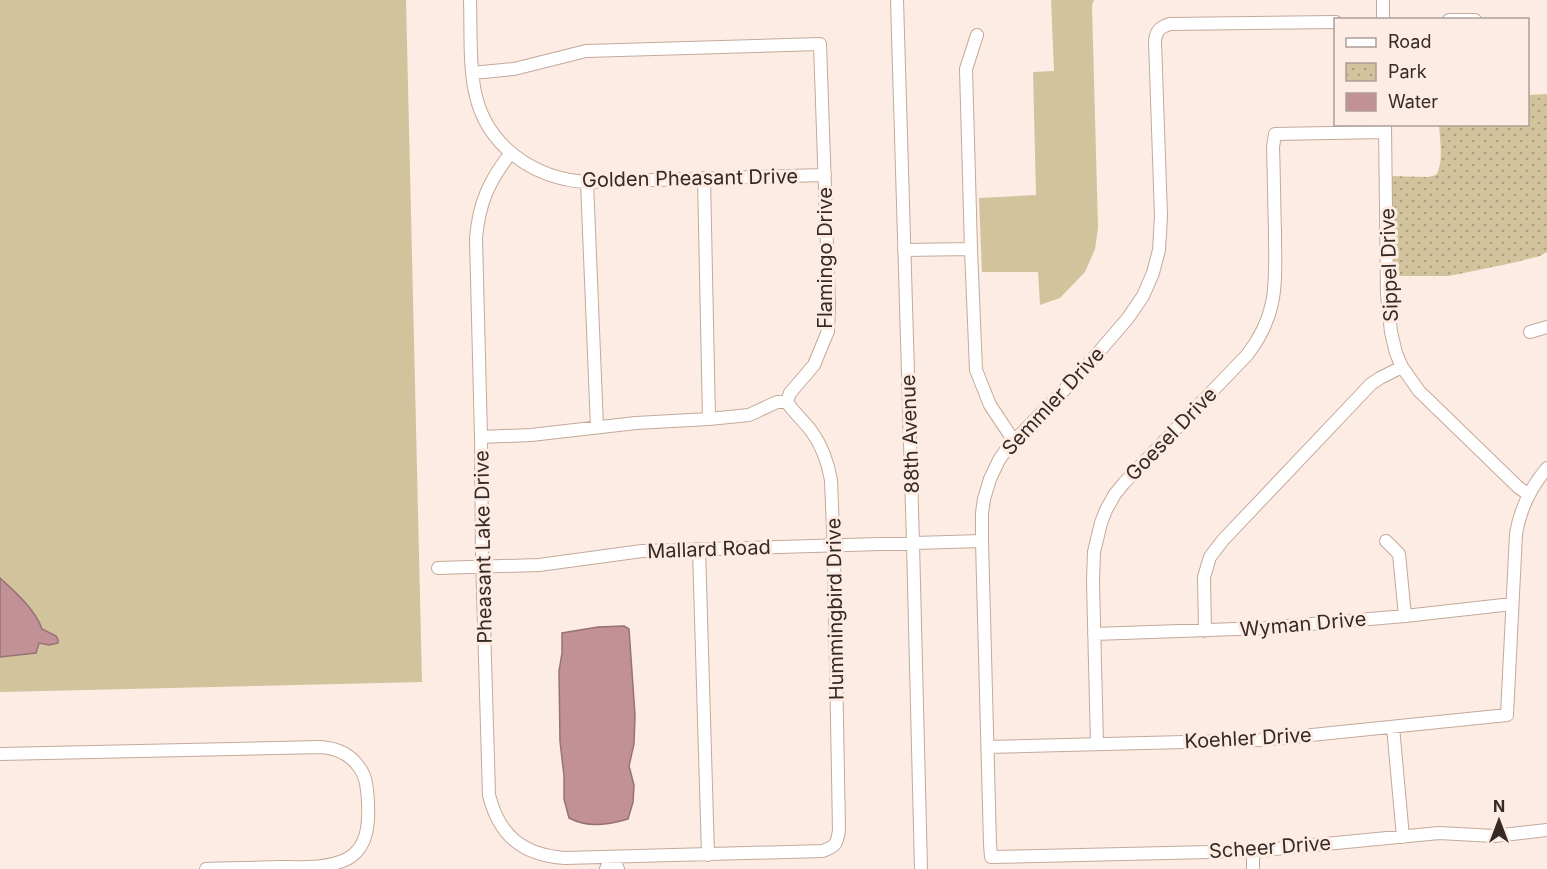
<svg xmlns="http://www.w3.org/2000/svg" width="1547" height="869" font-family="Inter,sans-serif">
<defs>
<pattern id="park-dots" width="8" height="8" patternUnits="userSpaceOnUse" patternTransform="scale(1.5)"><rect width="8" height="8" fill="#d3c39d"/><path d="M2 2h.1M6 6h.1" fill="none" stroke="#ac9f80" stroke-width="1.8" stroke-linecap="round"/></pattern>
</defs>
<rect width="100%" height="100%" fill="#fdece3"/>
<!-- green -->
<path fill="#d3c39d" d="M 0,0 L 406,0 L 422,682 L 0,692 Z
M 1051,0 L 1094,0 L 1092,5 L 1098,228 L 1095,249 L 1085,272 L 1060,298 L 1040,305 L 1038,272 L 982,272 L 979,198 L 1036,195 L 1033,72 L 1054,71 Z"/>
<!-- park -->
<path fill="url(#park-dots)" d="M 1547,94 L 1547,252 L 1540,256 L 1512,263 L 1449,276 L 1392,276 L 1390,176 L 1428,177 L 1436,175 C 1444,163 1440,139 1439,125 L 1528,124 L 1528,95 Z"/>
<!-- water -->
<path fill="#c19197" stroke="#977275" stroke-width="1.5" d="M 0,578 C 15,592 35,609 42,629 L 56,636 L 58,640 L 58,643 L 49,645 L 39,643 L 36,653 L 0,657 Z
M 624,626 L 629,629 L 635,715 L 634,744 L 629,766 L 634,785 L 633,802 L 628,819 C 608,825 588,828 569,818 L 564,799 L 564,776 L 560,741 L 559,671 L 562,653 L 562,633 L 598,627 Z"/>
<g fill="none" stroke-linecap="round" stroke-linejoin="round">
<!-- minor casing -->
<g stroke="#c4a99b" stroke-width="14">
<path id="minor" d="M 470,0 C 471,29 469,64 475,92 C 486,146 534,179 587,182 L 825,175
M 897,0 L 913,543 L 921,869
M 1383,0 L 1383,20
M 1449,20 L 1475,20
M 1336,22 L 1170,24 C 1160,27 1156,31 1155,41 L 1161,216 L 1159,250 L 1153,273 L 1143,296 L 1128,318 L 1079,375 L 1008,447 L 999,460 L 990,479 L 984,499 L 982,513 L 982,541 L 990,844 L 991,857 L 1253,851 L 1439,833 L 1494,836 L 1547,830
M 977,35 L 966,69 L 971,249 L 976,370 L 990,405 L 1014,441
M 472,73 L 514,69 L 586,51 L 820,44 L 829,305 L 828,331 L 814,365 L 790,393 L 787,402 L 777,402 L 749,415 L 709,419 L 636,423 L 531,435 L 481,437
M 1385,126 L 1387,294 L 1391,332 L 1396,353 L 1402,367 L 1419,391 L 1518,487 L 1529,495
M 510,154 C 489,181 479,203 476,238 L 481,437 L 482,557 L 489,795 C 499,836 523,855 565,858 L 823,851 C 836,846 837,844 839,830 L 834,556 L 831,480 C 828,463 822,446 812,432 C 804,421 794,413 787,402
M 704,178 L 709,419
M 587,182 L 597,427
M 904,250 L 971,249
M 1530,332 L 1547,327
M 1386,541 L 1399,554 L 1405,616
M 699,549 L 708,855
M 438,568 L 539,565 L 642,551 L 982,541
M 1205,631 L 1204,577 L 1210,557 L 1223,540 L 1371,384 L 1380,378 L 1402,367
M 1094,634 L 1265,628 L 1405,616 L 1512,604
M 1393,727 L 1403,837
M 1097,744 L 1093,582 L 1094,552 L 1101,523 L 1106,510 L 1115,494 L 1124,483 L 1247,355 C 1280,312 1275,281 1275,231 C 1274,203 1274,175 1273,147 L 1275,134 L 1385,132
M 988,747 L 1263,740 L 1507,715 L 1516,534 C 1520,509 1531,487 1547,468
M 0,754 L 320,747 C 336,748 350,754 359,767 C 367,777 367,790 368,802 C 369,823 368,848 347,859 C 327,869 301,867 279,867 C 255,868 230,868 206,869
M 1253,851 L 1253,869
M 606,869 L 611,857 L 618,869"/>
</g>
<!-- minor -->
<use href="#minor" stroke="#fff" stroke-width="12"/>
</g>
<g text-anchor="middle" stroke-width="6" stroke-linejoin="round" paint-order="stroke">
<!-- street labels -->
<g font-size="20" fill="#352a25" stroke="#fdece3">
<text transform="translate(690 178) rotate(-1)" y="7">Golden Pheasant Drive</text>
<text transform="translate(825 258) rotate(-90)" y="7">Flamingo Drive</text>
<text transform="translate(1389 265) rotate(-92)" y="7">Sippel Drive</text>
<text transform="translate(1053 401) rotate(-47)" y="7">Semmler Drive</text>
<text transform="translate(910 434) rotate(-92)" y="7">88th Avenue</text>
<text transform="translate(1171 434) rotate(-46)" y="7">Goesel Drive</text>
<text transform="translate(483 547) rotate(-91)" y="7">Pheasant Lake Drive</text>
<text transform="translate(709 549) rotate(-2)" y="7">Mallard Road</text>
<text transform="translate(835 609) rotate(-91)" y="7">Hummingbird Drive</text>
<text transform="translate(1303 624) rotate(-5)" y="7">Wyman Drive</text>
<text transform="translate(1248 738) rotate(-3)" y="7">Koehler Drive</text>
<text transform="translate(1270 847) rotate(-4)" y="7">Scheer Drive</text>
</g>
</g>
<!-- legend -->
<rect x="1334" y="18" width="195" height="108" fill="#fdece3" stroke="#ad9e97" stroke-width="1.5"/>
<rect x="1346" y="38" width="30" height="9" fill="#ffffff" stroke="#ad9e97" stroke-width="1.5"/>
<text x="1388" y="48" font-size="18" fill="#352a25">Road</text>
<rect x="1346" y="63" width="30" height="18" fill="url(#park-dots)" stroke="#ad9e97" stroke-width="1.5"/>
<text x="1388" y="78" font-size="18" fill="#352a25">Park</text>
<rect x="1346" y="93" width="30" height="18" fill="#c19197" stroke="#ad9e97" stroke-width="1.5"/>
<text x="1388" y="108" font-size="18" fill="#352a25">Water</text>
<!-- north arrow -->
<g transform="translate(1499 821)" stroke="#fdece3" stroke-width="4.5" paint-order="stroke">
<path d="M0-4.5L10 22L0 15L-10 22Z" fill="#352a25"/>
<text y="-9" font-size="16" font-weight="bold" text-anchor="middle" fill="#352a25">N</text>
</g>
</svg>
